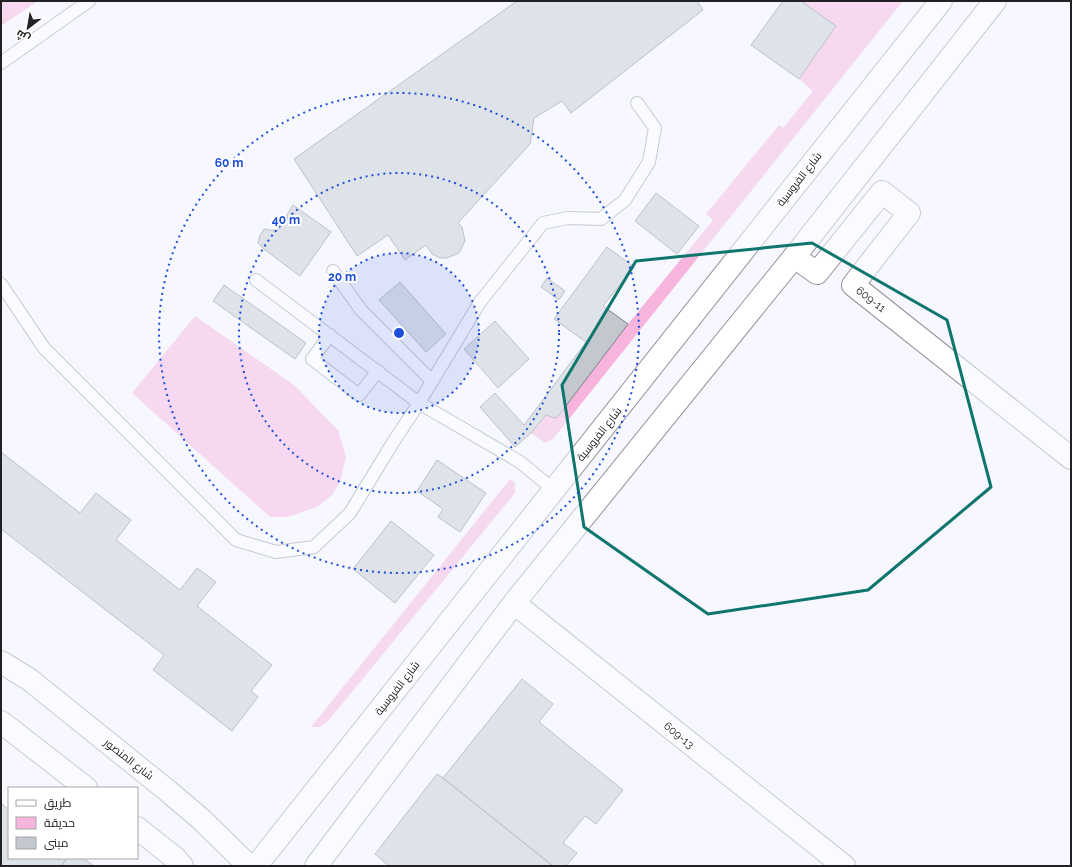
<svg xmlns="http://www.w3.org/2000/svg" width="1072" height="867" font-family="Raleway,Cairo,sans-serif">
<rect width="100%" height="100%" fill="#f6f7ff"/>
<!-- green -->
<path fill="#f7b4dd" d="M 1,1 L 38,1 L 1,26 Z
M 801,1 L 903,1 L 553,439 L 545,443 L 531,433 L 546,415 L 554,418 L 559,415 L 628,324 L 713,220 L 706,214 L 779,125 L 783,128 L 813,91 L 799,79 L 836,26 Z
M 195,316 L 294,385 L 338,430 L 346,457 L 340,482 L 333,494 L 319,506 L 288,517 L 270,517 L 132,393 Z
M 510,479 L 515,483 L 515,493 L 329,720 L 320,727 L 311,727 Z"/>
<!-- building -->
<path fill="#c2c8ce" stroke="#7a8085" d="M 517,1 L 697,1 L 703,10 L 571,113 L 562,101 L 534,118 L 530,144 L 458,223 L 462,227 L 465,241 L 459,253 L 447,258 L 440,258 L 432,254 L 426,245 L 405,260 L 388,235 L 357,256 L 294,159 Z
M 783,1 L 801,1 L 836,26 L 799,79 L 751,45 Z
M 656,193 L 699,226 L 677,254 L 635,221 Z
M 293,205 L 331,232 L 300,276 L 265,250 L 258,243 L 260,235 L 264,229 L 277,231 Z
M 607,247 L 634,267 L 603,306 L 628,324 L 559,415 L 555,418 L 546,415 L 531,433 L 515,447 L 480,407 L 495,393 L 524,425 L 586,342 L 554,319 Z
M 547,278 L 565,291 L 559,300 L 541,287 Z
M 400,282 L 446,334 L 426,352 L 379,300 Z
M 224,285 L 306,343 L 295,359 L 213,301 Z
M 495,321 L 529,359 L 498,388 L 464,349 Z
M 1,452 L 80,513 L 96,493 L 131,520 L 116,540 L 180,590 L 197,568 L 216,582 L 197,606 L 272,665 L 251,691 L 258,697 L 232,731 L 153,670 L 164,655 L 1,529 Z
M 437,460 L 486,493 L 460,532 L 438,517 L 443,509 L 417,491 Z
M 391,521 L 434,555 L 395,603 L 353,569 Z
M 522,679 L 553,704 L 539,722 L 623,790 L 596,824 L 585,816 L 563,843 L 577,853 L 566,866 L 553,866 L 443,778 Z
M 437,774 L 443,778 L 553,866 L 389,866 L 375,854 Z
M 1,803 L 9,810 L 9,858 L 67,858 L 61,866 L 1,866 Z
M 67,858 L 83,858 L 94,866 L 61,866 Z"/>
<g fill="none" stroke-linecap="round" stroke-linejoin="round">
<!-- service casing -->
<g stroke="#93949b" stroke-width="14">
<path id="service" d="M 1,63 L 89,1
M 333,271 L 361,310 L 432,381
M 256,280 L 419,403 L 520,462 L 554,490
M 1,284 L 44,348 L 236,540 L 276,552 L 314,547 L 350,513 L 392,444 L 419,403 L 480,302 L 543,223 L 568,218 L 601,219 L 625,200 L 649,162 L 655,128 L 637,103
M 330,335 L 312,359 L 359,395 L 378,371"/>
</g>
<!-- minor casing -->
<g stroke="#93949b" stroke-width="24">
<path id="minor" d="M 794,257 L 817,273 L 882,192 L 909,213 L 853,285 L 1071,458
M 514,603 L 844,866"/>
</g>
<!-- tertiary casing -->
<g stroke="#93949b" stroke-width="24">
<path id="tertiary" d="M 256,866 L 941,1
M 316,866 L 514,603 L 794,257 L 995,1"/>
</g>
<!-- secondary casing -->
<g stroke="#93949b" stroke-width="24">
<path id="secondary" d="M 1,662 L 30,680 L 168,791 L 202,820 L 249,866
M 1,722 L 86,788
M 137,828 L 175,858 L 182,866"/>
</g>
<!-- service -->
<use href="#service" stroke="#fff" stroke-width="12"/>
<!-- minor -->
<use href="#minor" stroke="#fff" stroke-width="22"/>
<!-- tertiary -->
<use href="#tertiary" stroke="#fff" stroke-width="22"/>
<!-- secondary -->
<use href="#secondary" stroke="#fff" stroke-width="22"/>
</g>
<!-- marked area -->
<path d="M0 0H1072V867H0ZM 812,243 L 947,320 L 991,487 L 868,590 L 708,614 L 584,527 L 562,385 L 636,261 Z" fill="#f6f7ff" fill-opacity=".55" fill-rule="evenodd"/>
<path fill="none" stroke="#0f766e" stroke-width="3" stroke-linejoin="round" d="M 812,243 L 947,320 L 991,487 L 868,590 L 708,614 L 584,527 L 562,385 L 636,261 Z"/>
<!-- distance rings -->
<circle cx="399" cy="333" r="80" fill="#1d4ed8" fill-opacity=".12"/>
<g fill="none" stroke="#1d4ed8" stroke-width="2" stroke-dasharray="2 4">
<circle cx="399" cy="333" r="80"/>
<circle cx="399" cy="333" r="160"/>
<circle cx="399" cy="333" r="240"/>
</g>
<g text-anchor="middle" stroke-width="4" stroke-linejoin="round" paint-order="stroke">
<!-- street labels -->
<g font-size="11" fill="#212124" stroke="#fff">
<text transform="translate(799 179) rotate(-52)" y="4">شارع الفروسية</text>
<text transform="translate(871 299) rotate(38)" y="4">609-11</text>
<text transform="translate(599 434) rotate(-52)" y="4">شارع الفروسية</text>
<text transform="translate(397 688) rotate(-52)" y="4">شارع الفروسية</text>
<text transform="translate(679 735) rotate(39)" y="4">609-13</text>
<text transform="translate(129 759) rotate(38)" y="4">شارع المنصور</text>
</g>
</g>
<circle cx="399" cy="333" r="6" fill="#1d4ed8" stroke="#fff" stroke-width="2"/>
<g font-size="12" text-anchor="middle" font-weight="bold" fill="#1d4ed8" stroke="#fff" stroke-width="4" stroke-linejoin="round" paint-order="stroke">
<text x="229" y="167">60 m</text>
<text x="286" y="224">40 m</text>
<text x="342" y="281">20 m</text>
</g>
<!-- border -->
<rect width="1072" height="867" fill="none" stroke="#212124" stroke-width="4"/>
<!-- legend -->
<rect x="8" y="787" width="130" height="72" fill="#ffffff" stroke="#a6a6a7"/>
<rect x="16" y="800" width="20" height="6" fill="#ffffff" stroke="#a6a6a7"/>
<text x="44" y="807" font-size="12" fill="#212124">طريق</text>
<rect x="16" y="817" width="20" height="12" fill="#f7b4dd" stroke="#a6a6a7"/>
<text x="44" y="827" font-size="12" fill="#212124">حديقة</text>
<rect x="16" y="837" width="20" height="12" fill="#c2c8ce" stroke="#a6a6a7"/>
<text x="44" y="847" font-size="12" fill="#212124">مبنى</text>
<!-- north arrow -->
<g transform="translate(28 28) rotate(211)" stroke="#ffffff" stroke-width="3" paint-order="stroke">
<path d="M0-3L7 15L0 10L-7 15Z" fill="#212124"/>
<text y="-6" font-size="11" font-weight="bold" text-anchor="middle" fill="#212124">ش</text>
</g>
</svg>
